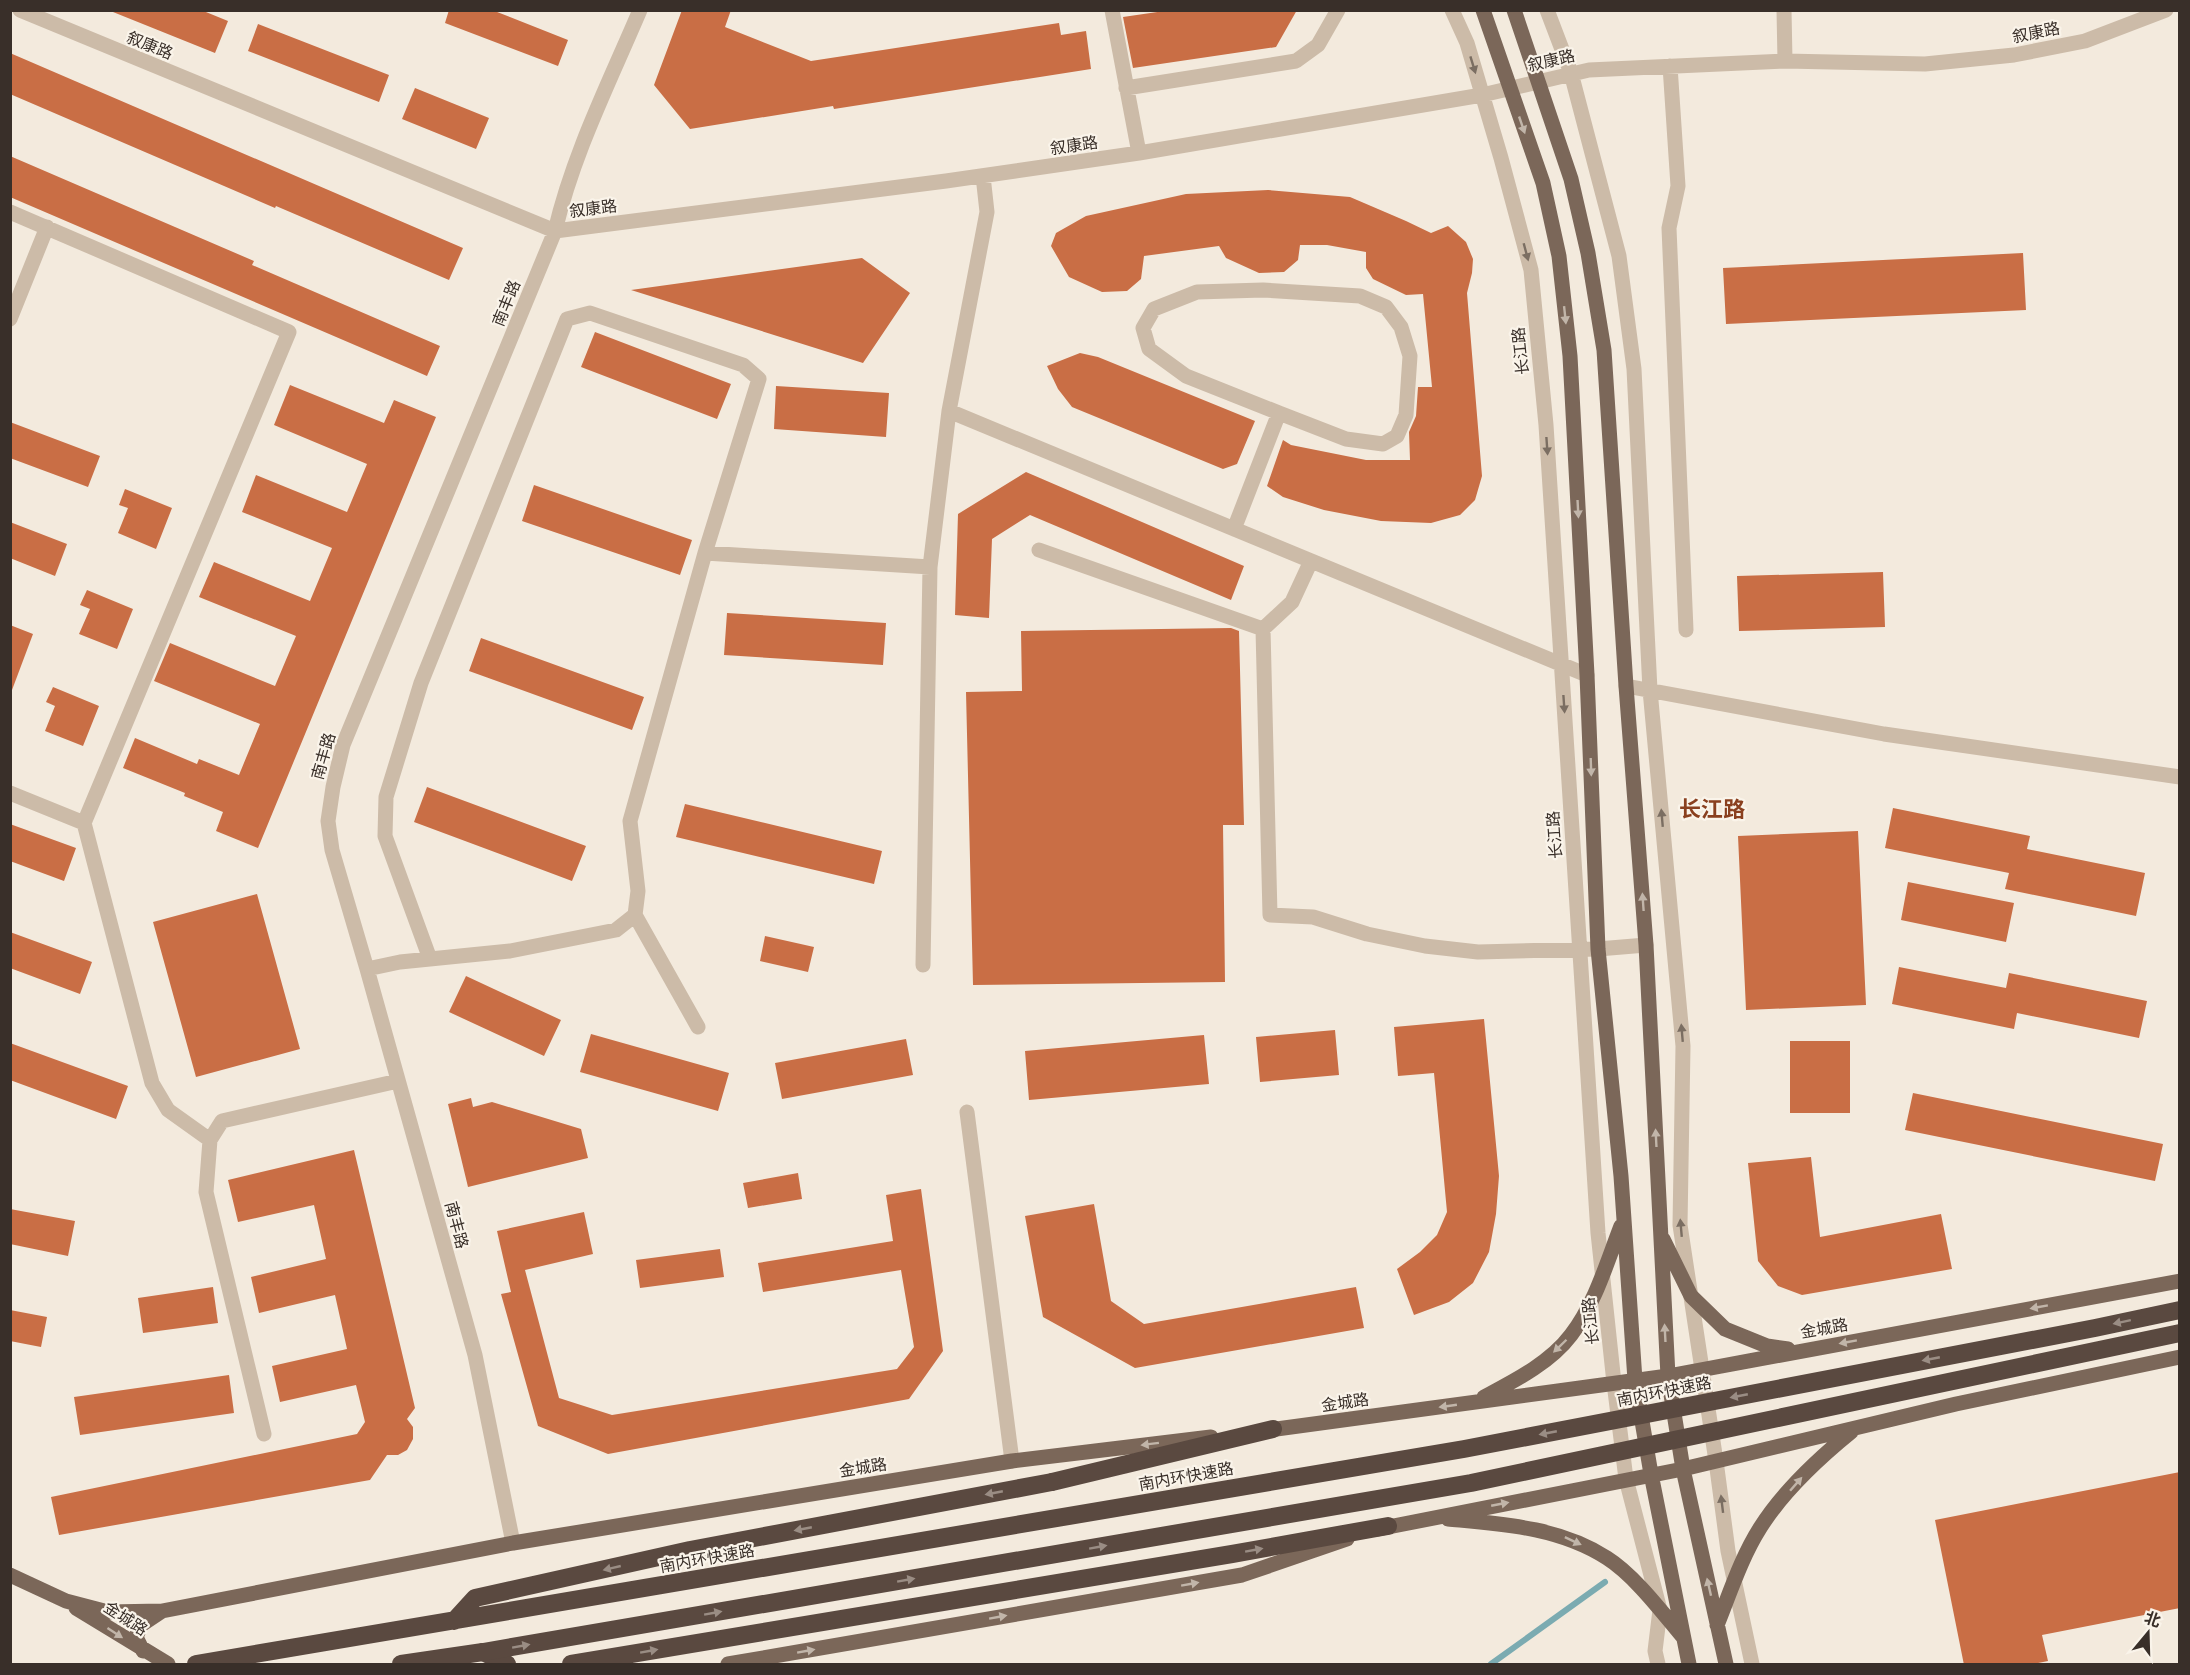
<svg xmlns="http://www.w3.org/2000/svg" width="2190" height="1675" font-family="'PT Sans','Noto Sans SC',sans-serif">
<rect width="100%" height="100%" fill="#f3eadd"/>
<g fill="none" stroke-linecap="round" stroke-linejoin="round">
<!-- stream -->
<path stroke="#7babb1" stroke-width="6" d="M 1491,1664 L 1605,1582"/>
</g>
<!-- building -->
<path fill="#c96e45" d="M 108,10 L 201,10 L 228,21 L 215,53 Z
M 449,10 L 492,10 L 568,40 L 558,66 L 445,23 Z
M 682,10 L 731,10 L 725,27 L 811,61 L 1059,23 L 1061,35 L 1086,31 L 1091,69 L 834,109 L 833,106 L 690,129 L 654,85 Z
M 1171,10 L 1297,10 L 1276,47 L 1133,68 L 1123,17 Z
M 258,24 L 389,75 L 379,102 L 248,51 Z
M 10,53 L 463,248 L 449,280 L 276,206 L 275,208 L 10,94 Z
M 415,88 L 489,118 L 476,149 L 402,119 Z
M 10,156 L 254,261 L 252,265 L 440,346 L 427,376 L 10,197 Z
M 1268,190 L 1350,197 L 1406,221 L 1431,233 L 1448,226 L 1466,242 L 1473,259 L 1472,273 L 1467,293 L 1482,476 L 1475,500 L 1460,515 L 1431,523 L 1381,521 L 1324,510 L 1283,497 L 1267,486 L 1283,440 L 1291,445 L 1366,460 L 1410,460 L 1409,432 L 1416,416 L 1418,387 L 1432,387 L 1423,294 L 1406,295 L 1373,279 L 1366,268 L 1366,252 L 1327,245 L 1300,245 L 1298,260 L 1284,272 L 1259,273 L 1226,258 L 1219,246 L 1144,256 L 1141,279 L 1127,291 L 1102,292 L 1069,277 L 1051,246 L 1056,233 L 1086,216 L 1186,194 Z
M 2023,253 L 2026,310 L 1726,324 L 1723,268 Z
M 862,258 L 910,293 L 863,363 L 631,290 Z
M 595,332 L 731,384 L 717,419 L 581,367 Z
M 1080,353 L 1098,357 L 1255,421 L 1237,464 L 1223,469 L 1072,407 L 1058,389 L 1047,366 Z
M 290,385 L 384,423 L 394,400 L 436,417 L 258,848 L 216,831 L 223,812 L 184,796 L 185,793 L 123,768 L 135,738 L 197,764 L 199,759 L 239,775 L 260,724 L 154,681 L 170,643 L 275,686 L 296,636 L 199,597 L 214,562 L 310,601 L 332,548 L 242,512 L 256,475 L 347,512 L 367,464 L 274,425 Z
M 776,386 L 889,393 L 886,437 L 774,429 Z
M 10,422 L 100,456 L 88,487 L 10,458 Z
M 1026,472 L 1244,566 L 1231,600 L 1030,515 L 992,539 L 989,618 L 955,615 L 958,514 Z
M 534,485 L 692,540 L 680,575 L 522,521 Z
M 125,489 L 172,508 L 156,549 L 118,533 L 128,508 L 119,505 Z
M 10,522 L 67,544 L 55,576 L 10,558 Z
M 1883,572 L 1885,627 L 1739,631 L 1737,576 Z
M 87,590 L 133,609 L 117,649 L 79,634 L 90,609 L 80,605 Z
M 727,613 L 886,623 L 883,665 L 724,655 Z
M 10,625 L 33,634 L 12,690 L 10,690 Z
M 1231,628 L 1239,631 L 1244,825 L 1223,825 L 1225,982 L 973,985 L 966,692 L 1022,691 L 1021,631 Z
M 481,638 L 644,697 L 632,730 L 469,671 Z
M 53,687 L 99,706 L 83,746 L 45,731 L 55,706 L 46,702 Z
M 427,787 L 586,846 L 572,881 L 414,822 Z
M 685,804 L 882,851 L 874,884 L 676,837 Z
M 1893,808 L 2030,836 L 2027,849 L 2145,873 L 2136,916 L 2005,889 L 2009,873 L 1885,848 Z
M 10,824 L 76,848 L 64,881 L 10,861 Z
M 1858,831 L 1866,1005 L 1746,1010 L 1738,836 Z
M 1908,882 L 2014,903 L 2006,942 L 1901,920 Z
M 257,894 L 300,1049 L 196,1077 L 153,922 Z
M 10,932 L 92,962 L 80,994 L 10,968 Z
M 765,936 L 814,947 L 808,972 L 760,961 Z
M 1899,967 L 2006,988 L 2009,973 L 2147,1001 L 2139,1038 L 2017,1013 L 2014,1029 L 1892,1004 Z
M 466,976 L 561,1020 L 544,1056 L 449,1012 Z
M 1484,1019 L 1499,1176 L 1496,1214 L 1489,1252 L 1473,1283 L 1449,1302 L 1414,1315 L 1397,1269 L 1420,1252 L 1437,1235 L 1447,1212 L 1434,1073 L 1398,1076 L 1394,1027 Z
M 1335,1030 L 1339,1075 L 1260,1082 L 1256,1037 Z
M 591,1034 L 729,1073 L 718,1111 L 580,1072 Z
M 1204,1035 L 1209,1084 L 1029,1100 L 1025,1051 Z
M 906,1039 L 913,1075 L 782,1099 L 775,1063 Z
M 1790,1041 L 1850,1041 L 1850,1113 L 1790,1113 Z
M 10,1043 L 128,1086 L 116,1119 L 10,1080 Z
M 1913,1093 L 2163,1144 L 2155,1181 L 1905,1130 Z
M 471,1098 L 473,1107 L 492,1102 L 581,1129 L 588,1158 L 468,1187 L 448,1104 Z
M 354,1150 L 415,1408 L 407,1419 L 413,1427 L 413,1439 L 407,1450 L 398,1455 L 387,1455 L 370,1480 L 59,1535 L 51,1497 L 357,1434 L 365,1422 L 356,1385 L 280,1402 L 272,1366 L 347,1349 L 335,1295 L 259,1313 L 251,1277 L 326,1259 L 314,1205 L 238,1222 L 228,1180 Z
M 1811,1157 L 1820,1237 L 1941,1214 L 1952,1269 L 1802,1295 L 1778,1286 L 1758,1261 L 1748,1163 Z
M 798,1173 L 802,1199 L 748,1208 L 743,1183 Z
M 921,1189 L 943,1351 L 909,1399 L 608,1454 L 538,1426 L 501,1294 L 511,1292 L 497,1231 L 584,1212 L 593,1254 L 525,1270 L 559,1398 L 612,1415 L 897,1369 L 914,1347 L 901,1270 L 763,1292 L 758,1263 L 893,1241 L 886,1195 Z
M 1094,1204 L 1111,1301 L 1144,1324 L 1356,1287 L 1364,1328 L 1135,1368 L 1043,1317 L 1025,1216 Z
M 10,1209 L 75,1221 L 68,1256 L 10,1244 Z
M 720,1249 L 724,1277 L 640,1288 L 636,1260 Z
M 213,1287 L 218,1323 L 143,1333 L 138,1298 Z
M 10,1310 L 47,1317 L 41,1347 L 10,1341 Z
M 229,1375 L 234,1413 L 80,1435 L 74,1397 Z
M 2180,1472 L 2180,1608 L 2042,1635 L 2048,1661 L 2028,1665 L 1964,1665 L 1935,1520 Z"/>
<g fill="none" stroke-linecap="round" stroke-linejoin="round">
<!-- minor -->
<path stroke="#ccbba8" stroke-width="15" d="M 20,10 L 555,231 L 946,181 L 1139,153 L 1482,95 L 1589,70 L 1785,61 L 1925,64 L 2014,55 L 2085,41 L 2166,10
M 1112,10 L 1139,153
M 1452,10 L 1467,43 L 1501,158 L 1531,270 L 1546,425 L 1598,1233 L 1614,1383 L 1626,1479 L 1660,1610 L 1655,1651 L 1658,1664
M 1547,10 L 1571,73 L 1619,256 L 1634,369 L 1650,690 L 1683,1046 L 1680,1225 L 1716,1461 L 1728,1551 L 1752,1664
M 1784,10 L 1785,61
M 1670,66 L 1678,186 L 1669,228 L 1686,630
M 1126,88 L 1296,61 L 1318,45 L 1338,10
M 10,212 L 289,332 L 84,823 L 10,793
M 10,319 L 47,227
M 949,411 L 1587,675
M 1234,529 L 1279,413 L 1186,376 L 1149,349 L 1143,328 L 1154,309 L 1197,292 L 1263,290 L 1360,296 L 1386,307 L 1401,327 L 1410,356 L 1406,415 L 1397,436 L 1383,444 L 1346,439 L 1279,413
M 1039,550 L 1263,629 L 1292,602 L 1311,561
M 705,553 L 930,567
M 1263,629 L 1270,915 L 1313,917 L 1367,934 L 1425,946 L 1478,952 L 1598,949 L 1646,945
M 1626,686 L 1884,734 L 2180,777
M 84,823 L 152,1083 L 168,1110 L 210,1140
M 635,915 L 698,1027
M 923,965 L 930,567 L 949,411 L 987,212 L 983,176
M 367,969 L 400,962 L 510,951 L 616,930 L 635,915 L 638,891 L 630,821 L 705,553 L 759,379 L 743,365 L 590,313 L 567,319 L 421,683 L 386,797 L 385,836 L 430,959
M 967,1112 L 1012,1461
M 264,1434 L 206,1192 L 210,1140 L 222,1121 L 398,1081
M 513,1543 L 475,1355 L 367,969 L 332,850 L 328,821 L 333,787 L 343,745 L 555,231 C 573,154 609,83 640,10"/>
<!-- major -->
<path stroke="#7b6759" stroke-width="15" d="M 1483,10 L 1543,183 L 1559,256 L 1570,356 L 1587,675 L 1598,949 L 1621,1176 L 1635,1380 L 1651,1474 L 1689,1664
M 1514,10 L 1571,179 L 1588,253 L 1604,350 L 1626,686 L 1646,945 L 1668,1376 L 1683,1469 L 1726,1664
M 1663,1239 L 1691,1296 L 1725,1329 L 1767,1346 L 1788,1349
M 1484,1397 C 1514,1381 1550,1363 1571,1335 C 1595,1304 1607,1262 1621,1226
M 1262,1431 L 1668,1376 L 2180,1281
M 1448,1519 C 1502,1524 1559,1527 1607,1558 C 1634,1575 1662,1612 1683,1637
M 1378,1529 L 1683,1469 L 1956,1404 L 2180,1357
M 10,1575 L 66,1601 L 108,1612 L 162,1611 L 513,1543 L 1012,1461 L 1211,1437
M 76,1608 L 168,1664
M 1717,1625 C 1730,1593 1741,1558 1760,1528 C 1782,1493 1819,1458 1851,1432
M 143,1651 L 136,1637 L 141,1625 L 162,1611
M 728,1664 L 1242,1575 L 1347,1539"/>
<!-- highway -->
<path stroke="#5a4940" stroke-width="18" d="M 1052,1482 L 1273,1429
M 483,1652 L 507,1664
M 571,1664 L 1232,1554 L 1388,1526"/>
<!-- highway-bridge -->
<path stroke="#5a4940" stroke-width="18" d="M 454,1621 L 475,1598 L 690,1550 L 1052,1482
M 196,1664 L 1464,1449 L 2095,1328 L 2180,1310
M 401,1664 L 483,1652 L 1471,1483 L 2180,1333"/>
</g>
<!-- one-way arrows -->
<defs><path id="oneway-solid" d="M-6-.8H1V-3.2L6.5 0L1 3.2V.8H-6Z" transform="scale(1.5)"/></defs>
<g fill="#7b6e62">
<use href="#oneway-solid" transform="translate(1473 65) rotate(73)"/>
<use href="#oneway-solid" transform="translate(1526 252) rotate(75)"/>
<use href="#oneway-solid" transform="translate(1547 446) rotate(86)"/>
<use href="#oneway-solid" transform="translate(1564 704) rotate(86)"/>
<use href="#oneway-solid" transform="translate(1662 818) rotate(-95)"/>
<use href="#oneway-solid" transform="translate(1682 1033) rotate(-95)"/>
<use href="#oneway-solid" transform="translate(1681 1228) rotate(-95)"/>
<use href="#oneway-solid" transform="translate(1722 1504) rotate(-97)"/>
</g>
<g fill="#c1b5a9">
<use href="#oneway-solid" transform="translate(1522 125) rotate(71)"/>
<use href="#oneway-solid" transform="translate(1565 315) rotate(84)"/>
<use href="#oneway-solid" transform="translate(1578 509) rotate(87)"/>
<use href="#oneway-solid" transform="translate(1591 767) rotate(88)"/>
<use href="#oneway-solid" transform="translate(1643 902) rotate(-94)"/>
<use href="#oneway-solid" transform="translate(1656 1138) rotate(-93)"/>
<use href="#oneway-solid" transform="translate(2039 1307) rotate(170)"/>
<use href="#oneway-solid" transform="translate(1665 1333) rotate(-93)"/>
<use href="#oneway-solid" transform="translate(1848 1342) rotate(170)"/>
<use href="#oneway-solid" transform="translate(1560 1346) rotate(136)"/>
<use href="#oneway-solid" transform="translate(1448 1406) rotate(172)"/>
<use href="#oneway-solid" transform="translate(1150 1444) rotate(173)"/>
<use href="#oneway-solid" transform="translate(1796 1484) rotate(-49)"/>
<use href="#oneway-solid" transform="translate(1500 1504) rotate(-11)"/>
<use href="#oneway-solid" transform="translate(1573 1541) rotate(25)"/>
<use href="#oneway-solid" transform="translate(1190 1584) rotate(-10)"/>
<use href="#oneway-solid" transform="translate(1709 1587) rotate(-103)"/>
<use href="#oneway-solid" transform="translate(998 1617) rotate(-10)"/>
<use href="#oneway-solid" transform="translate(115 1633) rotate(33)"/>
<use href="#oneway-solid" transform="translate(806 1651) rotate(-10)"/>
</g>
<g fill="#9a8d84">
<use href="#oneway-solid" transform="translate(2122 1322) rotate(168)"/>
<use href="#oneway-solid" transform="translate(1931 1359) rotate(169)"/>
<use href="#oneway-solid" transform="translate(1739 1396) rotate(169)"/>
<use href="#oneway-solid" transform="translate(1548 1433) rotate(169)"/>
<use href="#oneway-solid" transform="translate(994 1493) rotate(169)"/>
<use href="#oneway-solid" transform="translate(803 1529) rotate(169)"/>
<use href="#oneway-solid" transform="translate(1098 1547) rotate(-10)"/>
<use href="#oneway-solid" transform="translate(1254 1550) rotate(-10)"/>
<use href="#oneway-solid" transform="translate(612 1568) rotate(167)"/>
<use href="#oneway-solid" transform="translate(906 1580) rotate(-10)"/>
<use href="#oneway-solid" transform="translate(713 1613) rotate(-10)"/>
<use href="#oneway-solid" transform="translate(521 1646) rotate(-10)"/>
<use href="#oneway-solid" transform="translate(649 1651) rotate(-10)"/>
</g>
<g text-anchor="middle" stroke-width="4.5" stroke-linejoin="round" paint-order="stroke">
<!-- street labels -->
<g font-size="16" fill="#392f29" stroke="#faf4ea">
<text transform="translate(2036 32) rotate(-11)" y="6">叙康路</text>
<text transform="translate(150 45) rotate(22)" y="6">叙康路</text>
<text transform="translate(1551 60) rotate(-13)" y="6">叙康路</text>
<text transform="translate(1074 145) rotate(-8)" y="6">叙康路</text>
<text transform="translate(593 208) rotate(-7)" y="6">叙康路</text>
<text transform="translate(506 303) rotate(-68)" y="6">南丰路</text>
<text transform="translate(1520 351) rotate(-96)" y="6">长江路</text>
<text transform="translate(323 756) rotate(-74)" y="6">南丰路</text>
<text transform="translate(1554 835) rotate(-94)" y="6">长江路</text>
<text transform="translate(457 1225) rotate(75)" y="6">南丰路</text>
<text transform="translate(1590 1321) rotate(-96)" y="6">长江路</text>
<text transform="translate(1824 1328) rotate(-10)" y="6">金城路</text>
<text transform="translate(1664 1391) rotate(-11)" y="6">南内环快速路</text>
<text transform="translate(1345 1402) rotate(-8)" y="6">金城路</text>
<text transform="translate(863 1467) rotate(-9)" y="6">金城路</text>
<text transform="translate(1186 1476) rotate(-10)" y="6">南内环快速路</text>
<text transform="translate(707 1558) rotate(-10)" y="6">南内环快速路</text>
<text transform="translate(126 1618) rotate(33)" y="6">金城路</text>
</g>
<!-- district labels -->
<g font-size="22" font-weight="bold" fill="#8a401f" stroke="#faf4ea">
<text x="1712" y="817">长江路</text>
</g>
</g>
<!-- border -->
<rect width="2190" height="1675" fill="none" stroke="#392f29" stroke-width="24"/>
<!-- north arrow -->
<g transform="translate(2148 1633) rotate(19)" stroke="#faf4ea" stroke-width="4.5" paint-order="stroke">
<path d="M0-4.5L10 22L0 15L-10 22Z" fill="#392f29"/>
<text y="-9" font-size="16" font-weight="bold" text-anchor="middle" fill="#392f29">北</text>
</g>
</svg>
